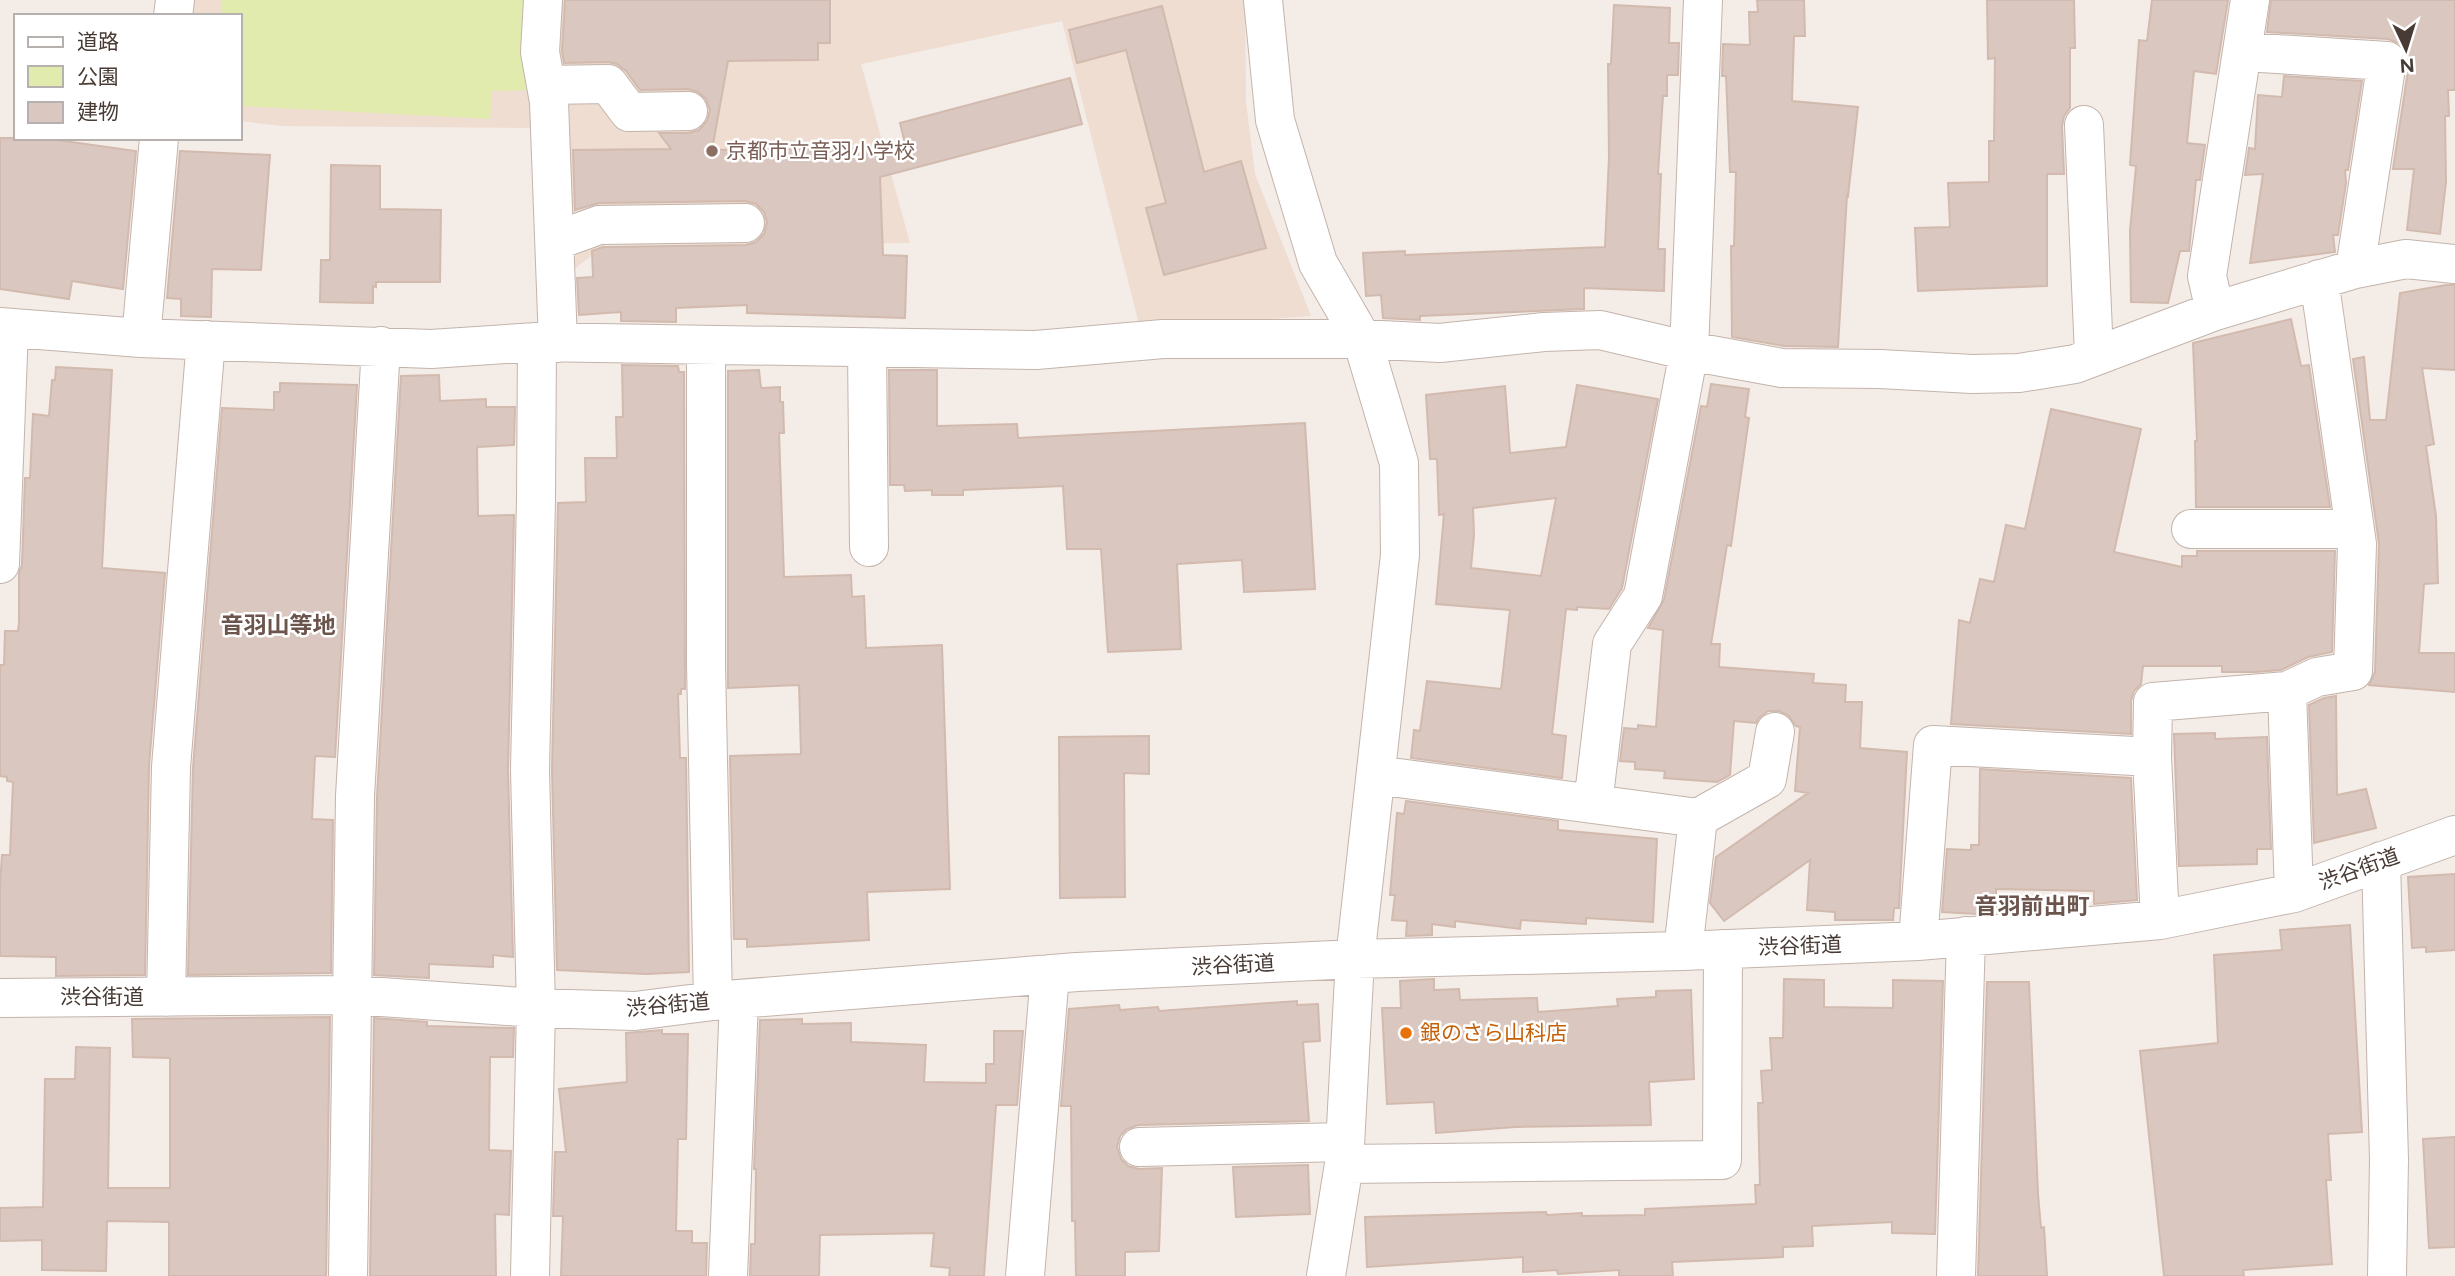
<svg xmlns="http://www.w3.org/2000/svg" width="2455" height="1276" font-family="Figtree,'Noto Sans JP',sans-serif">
<rect width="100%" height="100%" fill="#f4ece7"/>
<!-- education -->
<path fill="#eeddd0" d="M 192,0 L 1245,0 L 1246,102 L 1255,174 L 1311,316 L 1140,328 L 1062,21 L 861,64 L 910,243 L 605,245 L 563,278 L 538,128 L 283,126 L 240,121 L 240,16 L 191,16 Z"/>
<!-- park -->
<path fill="#e1ebae" d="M 221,0 L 533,0 L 531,90 L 492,91 L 490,119 L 240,106 L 240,16 L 221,16 Z"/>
<!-- building -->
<path fill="#dac7bf" stroke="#d2baae" stroke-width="2" fill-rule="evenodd" d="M 565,0 L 830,0 L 830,43 L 818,43 L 818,60 L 728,61 L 712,150 L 906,148 L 900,123 L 1070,78 L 1082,124 L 880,177 L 883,255 L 907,256 L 905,318 L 747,313 L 747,305 L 676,308 L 676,322 L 621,321 L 621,312 L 579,315 L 577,278 L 593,277 L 592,251 L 603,247 L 746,245 L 756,242 L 764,234 L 767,222 L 764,212 L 756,204 L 745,201 L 599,203 L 575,210 L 573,150 L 671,149 L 659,133 L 688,133 L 699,130 L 707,121 L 710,110 L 706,99 L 698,92 L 688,89 L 640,90 L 626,71 L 617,64 L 608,62 L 564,63 L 562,51 Z
M 1757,0 L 1804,0 L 1805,36 L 1794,36 L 1792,101 L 1858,107 L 1848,196 L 1847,195 L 1838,347 L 1784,346 L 1732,337 L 1731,246 L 1734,246 L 1736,172 L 1730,172 L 1726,76 L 1722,76 L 1723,44 L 1750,45 L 1749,12 L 1758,12 Z
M 1987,0 L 2074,0 L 2075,48 L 2070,48 L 2070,108 L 2064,116 L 2062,126 L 2064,174 L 2047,174 L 2047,286 L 1918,291 L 1915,228 L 1950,227 L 1948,183 L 1989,182 L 1989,141 L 1994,141 L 1995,58 L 1988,59 Z
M 2152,0 L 2228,0 L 2216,74 L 2194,71 L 2187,143 L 2205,145 L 2200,180 L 2196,180 L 2189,251 L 2180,251 L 2168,303 L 2131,302 L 2130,231 L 2136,166 L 2130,165 L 2139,40 L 2147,41 Z
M 2271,0 L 2455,0 L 2455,90 L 2448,90 L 2449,116 L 2445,116 L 2446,182 L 2440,234 L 2407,230 L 2414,169 L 2393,169 L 2409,64 L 2407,52 L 2399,43 L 2388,39 L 2267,32 Z
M 1614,5 L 1670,8 L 1669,43 L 1679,43 L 1678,75 L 1667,75 L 1667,96 L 1663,96 L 1658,174 L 1661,174 L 1658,249 L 1665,249 L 1664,291 L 1584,288 L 1584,309 L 1420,316 L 1420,320 L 1383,318 L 1381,295 L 1366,296 L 1363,253 L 1405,251 L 1405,255 L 1605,247 L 1609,157 L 1608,64 L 1611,64 Z
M 1162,6 L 1204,172 L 1241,161 L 1266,248 L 1164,275 L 1146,208 L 1166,203 L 1126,50 L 1077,63 L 1069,30 Z
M 2284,76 L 2362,81 L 2348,170 L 2345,170 L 2346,183 L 2338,235 L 2333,235 L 2335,252 L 2250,263 L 2263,174 L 2245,175 L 2249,148 L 2255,149 L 2258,95 L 2282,97 Z
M 0,138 L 43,138 L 136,151 L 123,289 L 72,281 L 69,299 L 0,289 Z
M 180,151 L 270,155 L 261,270 L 212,269 L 211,317 L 181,316 L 181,299 L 167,298 Z
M 331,165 L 380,166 L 380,209 L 441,210 L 440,282 L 376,282 L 376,287 L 373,286 L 373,303 L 320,302 L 321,260 L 330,260 Z
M 2446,285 L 2455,285 L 2455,370 L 2422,368 L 2434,444 L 2426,446 L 2436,516 L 2438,583 L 2424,584 L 2419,653 L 2455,653 L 2455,692 L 2369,685 L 2375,672 L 2379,544 L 2353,359 L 2364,357 L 2370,420 L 2386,420 L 2400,293 Z
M 2291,319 L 2301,366 L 2309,365 L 2330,507 L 2196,507 L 2195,441 L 2197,441 L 2193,343 Z
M 622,365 L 678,366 L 679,372 L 684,372 L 685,689 L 681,689 L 681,694 L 678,694 L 680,758 L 686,758 L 689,972 L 646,974 L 557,970 L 552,770 L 558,503 L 586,502 L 585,458 L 617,458 L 616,417 L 623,417 Z
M 56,367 L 112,370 L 102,568 L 165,573 L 149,765 L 145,975 L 56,976 L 56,957 L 0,956 L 0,884 L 2,855 L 10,855 L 13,782 L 7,781 L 7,777 L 0,776 L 0,665 L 4,665 L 5,631 L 18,631 L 19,622 L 19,573 L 22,565 L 25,478 L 30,478 L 33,414 L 49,416 L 52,380 L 55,380 Z
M 759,370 L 761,388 L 780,387 L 780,402 L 783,402 L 784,433 L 779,433 L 784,577 L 851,575 L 852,597 L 864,596 L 866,648 L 942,645 L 950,889 L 867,892 L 869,940 L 747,947 L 747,939 L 734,939 L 730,756 L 801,754 L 799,685 L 728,688 L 728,371 Z
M 889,370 L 937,370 L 937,426 L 1017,424 L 1018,438 L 1305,423 L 1315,589 L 1244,592 L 1242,560 L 1177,564 L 1181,649 L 1108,652 L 1101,549 L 1067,549 L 1063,486 L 963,490 L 963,495 L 932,495 L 932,490 L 905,491 L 904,485 L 890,485 Z
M 439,375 L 440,401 L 486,399 L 486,407 L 515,407 L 514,445 L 477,447 L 478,516 L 514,515 L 508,770 L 513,957 L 493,955 L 493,967 L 429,964 L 429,978 L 374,975 L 377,797 L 401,376 Z
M 280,383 L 357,385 L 335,757 L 315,756 L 312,819 L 333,820 L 331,973 L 188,975 L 193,768 L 222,408 L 274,410 L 274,392 L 280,392 Z
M 1711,384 L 1749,389 L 1745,417 L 1749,418 L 1731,546 L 1727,545 L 1711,644 L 1720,644 L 1719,667 L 1814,674 L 1813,683 L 1846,685 L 1845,702 L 1862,702 L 1860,748 L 1907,752 L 1899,908 L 1894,908 L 1893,920 L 1835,920 L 1835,912 L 1807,910 L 1810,860 L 1724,921 L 1710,903 L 1716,857 L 1808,793 L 1795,791 L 1800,727 L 1796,726 L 1788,715 L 1779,711 L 1768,711 L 1759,718 L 1756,723 L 1734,721 L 1730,775 L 1717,782 L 1664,778 L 1665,771 L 1635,769 L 1635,762 L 1620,761 L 1624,728 L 1638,729 L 1638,725 L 1656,727 L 1663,630 L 1648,628 L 1664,600 L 1701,406 L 1707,407 Z
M 1577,385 L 1658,399 L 1622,588 L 1609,609 L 1577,607 L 1577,610 L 1566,609 L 1552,734 L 1566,736 L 1562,778 L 1411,758 L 1414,730 L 1420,731 L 1427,681 L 1501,689 L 1510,610 L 1436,604 L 1444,514 L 1439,515 L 1437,459 L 1430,459 L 1426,395 L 1505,386 L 1510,453 L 1566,447 ZM 1556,498 L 1541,576 L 1471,568 L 1474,535 L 1473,508 Z
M 2051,409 L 2141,429 L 2114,552 L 2182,567 L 2182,556 L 2197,556 L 2197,551 L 2335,551 L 2332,652 L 2308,657 L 2281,670 L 2256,672 L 2222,672 L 2222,666 L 2143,666 L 2141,684 L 2134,691 L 2131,701 L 2131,734 L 1951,724 L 1959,620 L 1970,623 L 1980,579 L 1994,582 L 2006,525 L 2025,529 Z
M 2336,696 L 2337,795 L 2366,789 L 2376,828 L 2314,843 L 2309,705 L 2324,698 Z
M 2215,733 L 2215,739 L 2267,737 L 2271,849 L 2257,849 L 2257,864 L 2179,866 L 2174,734 Z
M 1149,736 L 1149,774 L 1124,773 L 1125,897 L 1060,898 L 1059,737 Z
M 1980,769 L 2131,778 L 2137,900 L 2094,904 L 2094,891 L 1996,889 L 1996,912 L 1977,914 L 1942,912 L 1947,849 L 1971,850 L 1971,845 L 1979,845 Z
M 1406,801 L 1558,821 L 1558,830 L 1657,839 L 1653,922 L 1586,918 L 1586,924 L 1521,920 L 1520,929 L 1455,921 L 1455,927 L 1432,924 L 1432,935 L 1406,936 L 1407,921 L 1392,920 L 1395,895 L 1390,895 L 1397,813 L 1404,814 Z
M 2455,874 L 2455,950 L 2426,952 L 2426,947 L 2412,948 L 2408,877 Z
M 2350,925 L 2362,1132 L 2328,1134 L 2331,1180 L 2326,1180 L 2332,1264 L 2243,1270 L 2244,1276 L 2164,1276 L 2140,1051 L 2218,1043 L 2214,955 L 2282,950 L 2280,930 Z
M 1434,979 L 1434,990 L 1459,989 L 1460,1000 L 1537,998 L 1538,1012 L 1618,1006 L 1617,999 L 1656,997 L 1656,991 L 1691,990 L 1694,1079 L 1649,1082 L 1651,1125 L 1515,1127 L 1436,1133 L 1434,1102 L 1387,1104 L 1382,1008 L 1401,1008 L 1400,981 Z
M 1784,979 L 1824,980 L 1824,1007 L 1893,1008 L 1893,980 L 1943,981 L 1935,1234 L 1892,1233 L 1892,1222 L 1812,1226 L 1813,1246 L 1783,1247 L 1783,1257 L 1672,1262 L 1673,1276 L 1619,1276 L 1619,1270 L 1558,1274 L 1557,1270 L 1523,1272 L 1523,1257 L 1367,1267 L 1365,1217 L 1546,1212 L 1547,1215 L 1582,1213 L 1582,1216 L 1645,1215 L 1645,1209 L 1756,1204 L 1755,1185 L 1760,1185 L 1758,1103 L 1763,1103 L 1761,1071 L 1772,1070 L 1770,1038 L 1783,1038 Z
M 1987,982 L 2029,982 L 2038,1194 L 2041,1228 L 2044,1227 L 2047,1276 L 1978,1276 Z
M 1297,1001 L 1297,1005 L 1318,1004 L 1320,1041 L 1303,1042 L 1309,1121 L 1138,1125 L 1127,1129 L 1120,1136 L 1117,1147 L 1121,1159 L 1128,1166 L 1139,1169 L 1162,1168 L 1159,1251 L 1125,1252 L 1125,1276 L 1076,1276 L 1075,1221 L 1072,1221 L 1071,1106 L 1061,1106 L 1069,1009 L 1119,1005 L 1120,1010 L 1158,1007 L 1159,1011 Z
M 330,1017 L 326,1276 L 169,1276 L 169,1222 L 107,1221 L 106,1271 L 42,1270 L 42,1240 L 0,1241 L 0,1208 L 43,1207 L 45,1079 L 75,1079 L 76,1047 L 110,1048 L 108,1188 L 170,1188 L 170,1058 L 133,1057 L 132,1019 Z
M 374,1018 L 427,1022 L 427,1026 L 514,1028 L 513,1057 L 490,1057 L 489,1150 L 511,1151 L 509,1215 L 495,1214 L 496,1276 L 370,1276 Z
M 802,1019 L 802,1024 L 851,1023 L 851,1042 L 926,1045 L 924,1082 L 986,1083 L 986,1064 L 994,1064 L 994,1031 L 1023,1031 L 1017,1105 L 996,1105 L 984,1276 L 949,1276 L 950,1268 L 931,1266 L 934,1233 L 820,1235 L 819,1276 L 750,1276 L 751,1244 L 755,1244 L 756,1169 L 754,1169 L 760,1020 Z
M 662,1030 L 662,1034 L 688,1034 L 686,1139 L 678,1139 L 676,1231 L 692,1231 L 692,1243 L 707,1243 L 706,1276 L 561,1276 L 563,1216 L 553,1216 L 555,1152 L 566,1152 L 559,1089 L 627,1082 L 626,1033 Z
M 2455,1137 L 2455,1247 L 2429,1248 L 2423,1139 Z
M 1308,1165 L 1310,1214 L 1236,1217 L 1233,1167 Z"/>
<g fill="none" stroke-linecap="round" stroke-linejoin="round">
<!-- minor casing -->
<g stroke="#c3b4ac" stroke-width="40">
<path id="minor" d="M 543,0 L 540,52 L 549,102 L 558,343
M 1263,0 L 1275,120 L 1318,263 L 1362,339 L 1399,463 L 1400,555 L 1355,959 L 1344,1164 L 1326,1276
M 173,16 L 175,0
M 2244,52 L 2387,61 L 2355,269
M 547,85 L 608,84 L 629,112 L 688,111
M 2084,125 L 2094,355
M 555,241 L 599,225 L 745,223
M 2215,311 L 2207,276 L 2250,0
M 0,327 L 141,338 L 431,349 L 537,342 L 1036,350 L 1163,339 L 1362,339 L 1440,343 L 1544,332 L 1600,330 L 1689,351 L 1782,368 L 1880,369 L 1972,374 L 2019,373 L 2075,364 L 2215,311 L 2355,269 L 2406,259 L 2455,264
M 141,338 L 159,138
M 706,345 L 706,664 L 713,1001
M 867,348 L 869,547
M 2191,529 L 2355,529
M 0,564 L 9,328
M 2287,691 L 2294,893
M 2152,757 L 2153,702 L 2287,691 L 2317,677 L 2353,671 L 2357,544 L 2319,279
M 1376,775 L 1698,818 L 1683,951
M 1593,804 L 1612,644 L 1643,596 L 1689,351 L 1703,0
M 1698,818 L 1767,779 L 1775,732
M 2381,861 L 2389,1160 L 2387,1276
M 1918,941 L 1933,745 L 2152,757 L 2160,920
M 166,997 L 171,767 L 206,340
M 0,998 L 353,995 L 536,1008 L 635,1011 L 713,1001 L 1077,972 L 1355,959 L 1683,951 L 1918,941 L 2160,920 L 2294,893 L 2455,835
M 1139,1147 L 1344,1142
M 1344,1164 L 1722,1160 L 1723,949
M 348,1276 L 355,796 L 381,346
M 530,1276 L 536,1008 L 530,770 L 536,500 L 537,342
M 728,1276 L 739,999
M 1025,1276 L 1050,974
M 1956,1276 L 1966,936"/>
</g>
<!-- minor -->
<use href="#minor" stroke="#fff" stroke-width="38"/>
</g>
<!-- markers -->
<circle fill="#8d6e63" stroke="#fff" stroke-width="2.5" cx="712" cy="151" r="7"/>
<circle fill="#e8710a" stroke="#fff" stroke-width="2.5" cx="1406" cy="1033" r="7"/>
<g text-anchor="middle" stroke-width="5" stroke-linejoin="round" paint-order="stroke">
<!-- education labels -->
<g font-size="21" fill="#785e54" stroke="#fff" text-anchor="start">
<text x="726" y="158">京都市立音羽小学校</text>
</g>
<!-- street labels -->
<g font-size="21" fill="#483b35" stroke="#fff">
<text transform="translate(2359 869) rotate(-20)" y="7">渋谷街道</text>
<text transform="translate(1800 946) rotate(-2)" y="7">渋谷街道</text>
<text transform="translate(1233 965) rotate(-3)" y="7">渋谷街道</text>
<text x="102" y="1004">渋谷街道</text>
<text transform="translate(668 1005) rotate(-5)" y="7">渋谷街道</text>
</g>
<!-- food labels -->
<g font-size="21" fill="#c56008" stroke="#fff" text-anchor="start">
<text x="1420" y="1040">銀のさら山科店</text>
</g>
<!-- neighbourhood labels -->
<g font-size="23" font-weight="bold" fill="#6b554c" stroke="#fff">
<text x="278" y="633">音羽山等地</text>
<text x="2032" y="914">音羽前出町</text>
</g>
</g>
<!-- legend -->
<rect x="14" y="14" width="228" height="126" fill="#ffffff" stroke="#b6b1ae" stroke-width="2"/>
<rect x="28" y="37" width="35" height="10" fill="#ffffff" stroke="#b6b1ae" stroke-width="2"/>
<text x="77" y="49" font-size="21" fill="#483b35">道路</text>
<rect x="28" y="66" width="35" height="21" fill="#e1ebae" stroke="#b6b1ae" stroke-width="2"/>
<text x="77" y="84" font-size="21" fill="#483b35">公園</text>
<rect x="28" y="102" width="35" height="21" fill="#dac7bf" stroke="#b6b1ae" stroke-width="2"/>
<text x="77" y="119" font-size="21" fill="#483b35">建物</text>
<!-- north arrow -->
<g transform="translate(2406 49) rotate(176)" stroke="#ffffff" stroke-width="5" paint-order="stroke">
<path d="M0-5L12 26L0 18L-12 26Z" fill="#483b35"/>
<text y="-10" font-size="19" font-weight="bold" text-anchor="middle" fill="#483b35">N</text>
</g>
</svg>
